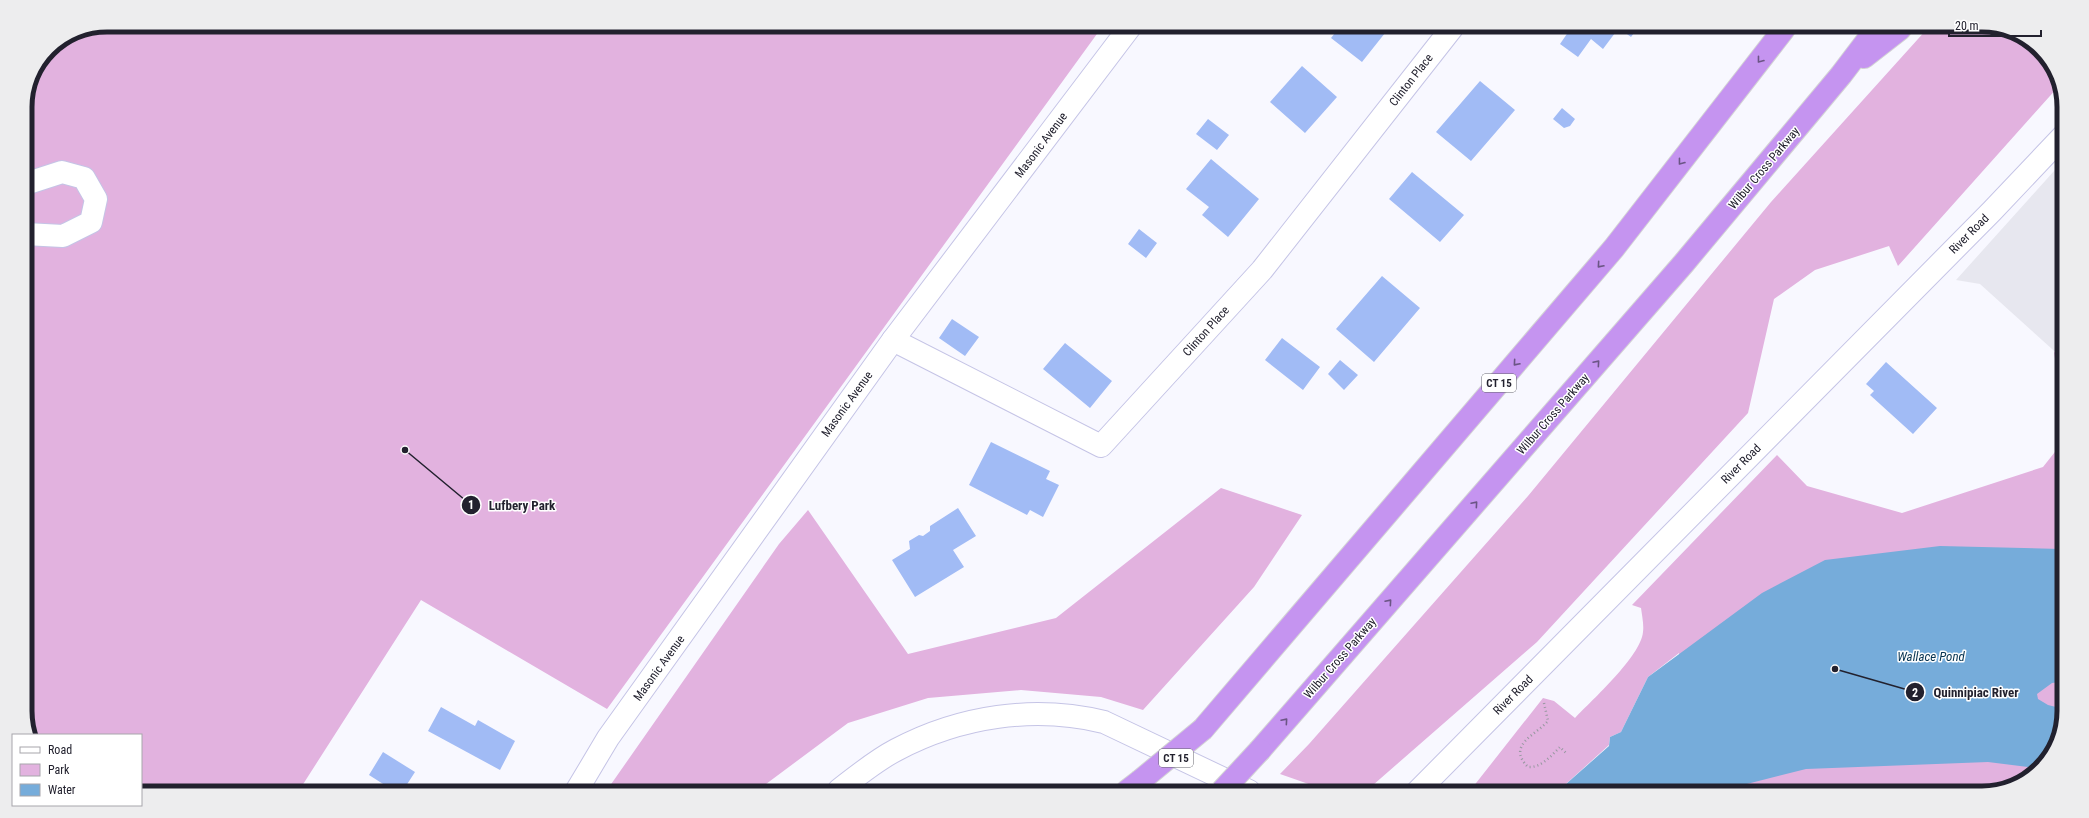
<svg xmlns="http://www.w3.org/2000/svg" width="2089" height="818" font-family="'Roboto Condensed',sans-serif">
<rect width="100%" height="100%" fill="#f8f8ff"/>
<!-- built -->
<path fill="#e7e7ef" d="M 2063,161 L 2062,358 L 1980,284 L 1956,280 Z"/>
<!-- green -->
<path fill="#e2b2df" d="M 107,25 L 1102,27 L 607,709 L 421,600 L 300,789 L 141,789 L 141,735 L 32,735 L 25,716 L 25,102 L 31,76 L 49,49 L 76,31 Z
M 1927,29 L 2008,29 L 2047,57 L 2058,87 L 1898,266 L 1889,246 L 1815,270 L 1774,299 L 1748,413 L 1537,642 L 1365,792 L 1337,791 L 1320,788 L 1280,774 L 1309,744 L 1528,496 L 1771,202 Z
M 2054,352 L 2062,358 L 2062,405 Z
M 2062,443 L 2060,737 L 2028,779 L 1982,793 L 1688,792 L 1679,653 L 1648,677 L 1621,732 L 1610,737 L 1609,745 L 1557,792 L 1469,792 L 1543,698 L 1554,701 L 1575,718 C 1592,700 1641,656 1643,632 C 1644,624 1642,616 1641,608 L 1632,605 L 1777,455 L 1807,486 L 1902,513 L 2043,467 Z
M 1221,488 L 1302,515 L 1254,587 L 1143,710 L 1101,697 L 1021,690 L 928,698 L 848,723 L 758,790 L 607,790 L 779,544 L 808,510 L 908,654 L 1056,618 Z"/>
<!-- water -->
<path fill="#76acda" d="M 1940,546 L 2061,549 L 2060,682 L 2052,683 L 2037,694 L 2038,699 L 2048,705 L 2060,708 L 2060,737 L 2036,768 L 1988,762 L 1806,769 L 1735,787 L 1725,792 L 1557,792 L 1609,746 L 1610,737 L 1621,732 L 1648,677 L 1762,593 L 1825,560 Z"/>
<!-- building -->
<path fill="#a1bbf5" d="M 1339,28 L 1389,28 L 1362,62 L 1331,38 Z
M 1571,28 L 1584,28 L 1618,29 L 1603,49 L 1591,39 L 1578,57 L 1560,44 Z
M 1620,29 L 1637,29 L 1631,37 Z
M 1302,66 L 1337,97 L 1305,133 L 1270,102 Z
M 1480,81 L 1515,110 L 1471,161 L 1436,132 Z
M 1562,108 L 1575,119 L 1570,126 L 1564,128 L 1553,119 Z
M 1208,119 L 1229,135 L 1217,150 L 1196,134 Z
M 1211,159 L 1259,199 L 1228,237 L 1202,215 L 1209,207 L 1186,189 Z
M 1412,172 L 1464,215 L 1440,242 L 1389,199 Z
M 1139,229 L 1157,243 L 1146,258 L 1128,244 Z
M 1382,276 L 1420,308 L 1374,362 L 1336,329 Z
M 952,319 L 979,337 L 965,356 L 939,338 Z
M 1282,338 L 1320,367 L 1303,390 L 1265,360 Z
M 1065,343 L 1112,381 L 1090,408 L 1043,369 Z
M 1340,360 L 1358,375 L 1344,390 L 1328,374 Z
M 1886,362 L 1937,408 L 1913,434 L 1870,395 L 1874,391 L 1866,384 Z
M 991,442 L 1050,471 L 1046,479 L 1059,485 L 1043,517 L 1030,510 L 1027,515 L 969,485 Z
M 958,508 L 976,536 L 953,550 L 964,567 L 915,597 L 892,560 L 910,549 L 909,541 L 919,535 L 923,536 L 930,531 L 930,526 Z
M 441,707 L 475,726 L 478,720 L 515,741 L 500,770 L 428,731 Z
M 383,752 L 415,772 L 404,789 L 391,789 L 369,775 Z"/>
<g fill="none" stroke-linecap="round" stroke-linejoin="round">
<!-- minor casing -->
<g stroke="#c5c4e6" stroke-width="24">
<path id="minor" d="M 25,184 L 62,172 L 84,178 L 96,199 L 91,222 L 63,236 L 25,234
M 893,340 L 1101,446 L 1262,270 L 1452,28"/>
</g>
<!-- secondary casing -->
<g stroke="#c5c4e6" stroke-width="24">
<path id="secondary" d="M 577,790 L 608,738 L 893,340 L 1130,27
M 839,790 C 857,776 875,761 896,750 C 960,716 1034,705 1104,722 L 1249,791
M 1417,792 L 1992,211 L 2064,135"/>
</g>
<!-- motorway casing -->
<g stroke="#d3d3d5" stroke-width="24">
<path id="motorway" d="M 1864,57 L 1900,29
M 1203,729 L 1614,248 L 1784,29
M 1260,750 L 1684,263 L 1841,75 L 1876,29
M 1127,791 L 1140,781"/>
</g>
<!-- path -->
<path stroke="#9898a1" stroke-width="2.5" stroke-dasharray="1 3" stroke-linecap="butt" d="M 1544,703 L 1548,721 C 1536,735 1506,745 1528,767 C 1541,768 1551,756 1560,747 L 1567,754"/>
<!-- minor -->
<use href="#minor" stroke="#fff" stroke-width="22"/>
<!-- secondary -->
<use href="#secondary" stroke="#fff" stroke-width="22"/>
<!-- motorway -->
<use href="#motorway" stroke="#c594f0" stroke-width="22"/>
<!-- motorway-bridge casing -->
<g stroke="#d3d3d5" stroke-width="24" stroke-linecap="butt">
<path id="motorway-bridge" d="M 1140,781 L 1203,729
M 1222,791 L 1260,750"/>
</g>
<!-- motorway-bridge -->
<use href="#motorway-bridge" stroke="#c594f0" stroke-width="22"/>
</g>
<!-- one-way arrows -->
<defs><path id="oneway-chevron" d="M-2-3.5L2.5 0L-2 3.5" fill="none" stroke-width="1.6" stroke-linecap="round" stroke-linejoin="round"/></defs>
<g stroke="#6b5585">
<use href="#oneway-chevron" transform="translate(1760 60) rotate(128)"/>
<use href="#oneway-chevron" transform="translate(1681 162) rotate(128)"/>
<use href="#oneway-chevron" transform="translate(1600 265) rotate(131)"/>
<use href="#oneway-chevron" transform="translate(1516 363) rotate(131)"/>
<use href="#oneway-chevron" transform="translate(1597 363) rotate(-49)"/>
<use href="#oneway-chevron" transform="translate(1475 504) rotate(-49)"/>
<use href="#oneway-chevron" transform="translate(1389 602) rotate(-49)"/>
<use href="#oneway-chevron" transform="translate(1285 721) rotate(-49)"/>
</g>
<g text-anchor="middle" stroke-width="3" stroke-linejoin="round" paint-order="stroke">
<!-- shield labels -->
<g fill="#fff" stroke="#64646d" stroke-width="1">
<rect x="1482" y="374" width="34" height="18" rx="3"/>
<rect x="1159" y="749" width="34" height="18" rx="3"/>
</g>
<g font-size="11" font-weight="bold" fill="#22212e">
<text x="1499" y="387">CT 15</text>
<text x="1176" y="762">CT 15</text>
</g>
<!-- street labels -->
<g font-size="12" fill="#22212e" stroke="#fff">
<text transform="translate(1411 80) rotate(-52)" y="4">Clinton Place</text>
<text transform="translate(1041 145) rotate(-53)" y="4">Masonic Avenue</text>
<text transform="translate(1764 168) rotate(-50)" y="4">Wilbur Cross Parkway</text>
<text transform="translate(1969 234) rotate(-45)" y="4">River Road</text>
<text transform="translate(1206 331) rotate(-48)" y="4">Clinton Place</text>
<text transform="translate(847 404) rotate(-54)" y="4">Masonic Avenue</text>
<text transform="translate(1553 414) rotate(-49)" y="4">Wilbur Cross Parkway</text>
<text transform="translate(1741 464) rotate(-45)" y="4">River Road</text>
<text transform="translate(1340 658) rotate(-49)" y="4">Wilbur Cross Parkway</text>
<text transform="translate(659 668) rotate(-54)" y="4">Masonic Avenue</text>
<text transform="translate(1513 695) rotate(-45)" y="4">River Road</text>
</g>
<!-- water labels -->
<g font-size="13" font-style="italic" fill="#073351" stroke="#fff">
<text x="1931" y="661">Wallace Pond</text>
</g>
</g>
<!-- crop -->
<path d="M0 0H2089V818H0ZM107 32H1982A75 75 0 0 1 2057 107V711A75 75 0 0 1 1982 786H107A75 75 0 0 1 32 711V107A75 75 0 0 1 107 32Z" fill="#ededee" fill-rule="evenodd"/>
<path fill="none" stroke="#22212e" stroke-width="5" d="M107 32H1982A75 75 0 0 1 2057 107V711A75 75 0 0 1 1982 786H107A75 75 0 0 1 32 711V107A75 75 0 0 1 107 32Z"/>
<!-- callouts -->
<path fill="none" stroke="#22212e" stroke-width="1.5" d="M405 450L471 505M1835 669L1915 692"/>
<g fill="#22212e" stroke="#fff" stroke-width="1.5">
<circle cx="405" cy="450" r="4"/>
<circle cx="1835" cy="669" r="4"/>
<circle cx="471" cy="505" r="10"/>
<circle cx="1915" cy="692" r="10"/>
</g>
<g font-size="12" text-anchor="middle" font-weight="bold" fill="#fff">
<text x="471" y="509">1</text>
<text x="1915" y="697">2</text>
</g>
<g font-size="13" text-anchor="middle" font-weight="bold" fill="#22212e" stroke="#fff" stroke-width="3" stroke-linejoin="round" paint-order="stroke">
<text x="522" y="510">Lufbery Park</text>
<text x="1976" y="697">Quinnipiac River</text>
</g>
<!-- legend -->
<rect x="12" y="734" width="130" height="72" fill="#ffffff" stroke="#a7a6ab"/>
<rect x="20" y="747" width="20" height="6" fill="#ffffff" stroke="#a7a6ab"/>
<text x="48" y="754" font-size="12" fill="#22212e">Road</text>
<rect x="20" y="764" width="20" height="12" fill="#e2b2df" stroke="#a7a6ab"/>
<text x="48" y="774" font-size="12" fill="#22212e">Park</text>
<rect x="20" y="784" width="20" height="12" fill="#76acda" stroke="#a7a6ab"/>
<text x="48" y="794" font-size="12" fill="#22212e">Water</text>
<!-- scale -->
<path d="M1949 30v6h92v-6" fill="none" stroke="#22212e" stroke-width="2"/>
<text x="1955" y="30" font-size="12" fill="#22212e" stroke="#ffffff" stroke-width="3" paint-order="stroke">20 m</text>
</svg>
